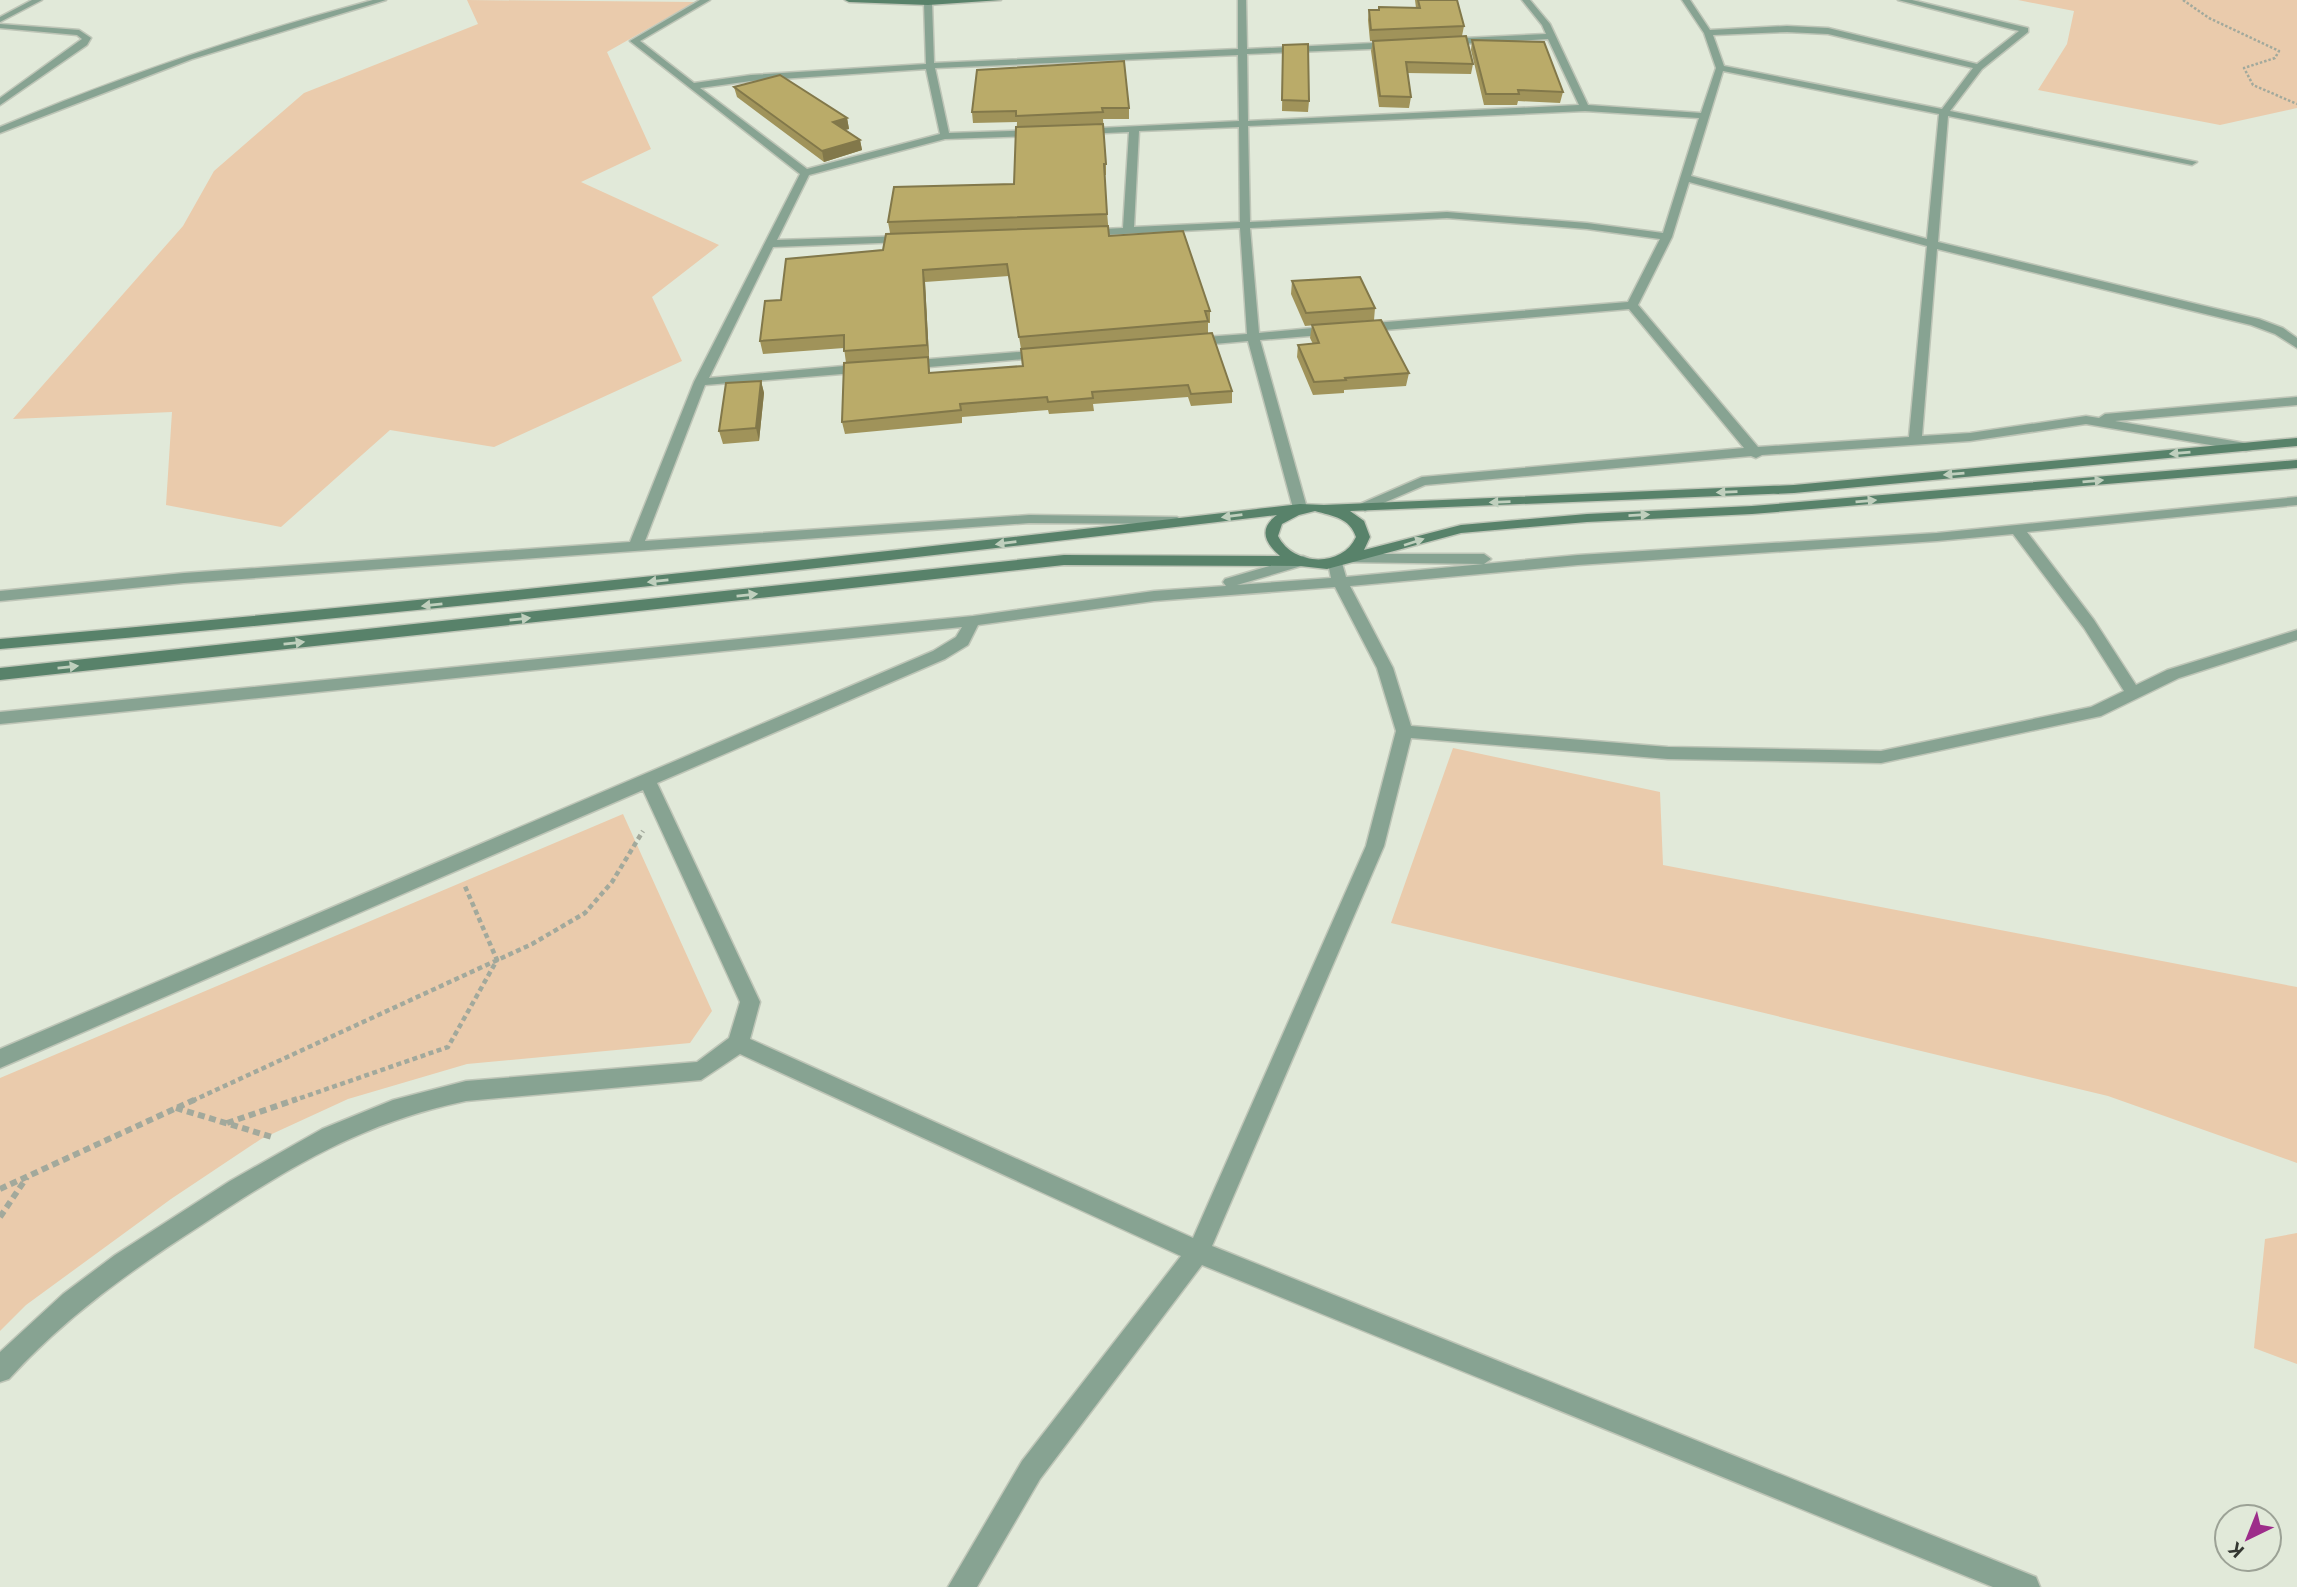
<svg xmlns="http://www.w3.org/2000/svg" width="2297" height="1587" font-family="'Noto Sans',sans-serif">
<rect width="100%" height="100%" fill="#e1e9d9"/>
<!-- green -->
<path fill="#eacbac" d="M 467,0 L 695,2 L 607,52 L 651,149 L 581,182 L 719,245 L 652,297 L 682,361 L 494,447 L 390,430 L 281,527 L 166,505 L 172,412 L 13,419 L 183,226 L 214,171 L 304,93 L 478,24 Z
M 2018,0 L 2297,0 L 2297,108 L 2220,125 L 2038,90 L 2067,44 L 2074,11 Z
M 1453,748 L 1660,792 L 1663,865 L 2297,987 L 2297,1163 L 2108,1096 L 1391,923 Z
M 623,814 L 712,1011 L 690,1043 L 467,1064 L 348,1099 L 261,1139 L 171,1199 L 26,1305 L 0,1331 L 0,1078 Z
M 2297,1233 L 2297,1364 L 2254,1348 L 2265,1239 Z"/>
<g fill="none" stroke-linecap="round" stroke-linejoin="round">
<!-- street casing -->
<g stroke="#bec5b7" stroke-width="3">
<path id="street" d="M 32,0 L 42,0 L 0,22 L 0,17 Z
M 373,0 L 386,0 L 192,59 L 0,133 L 0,127 C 121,76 246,34 373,0 Z
M 700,0 L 710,0 L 640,41 L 694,83 L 751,75 L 926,64 L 924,3 L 928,1 L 932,3 L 934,63 L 1238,49 L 1238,0 L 1246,0 L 1247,49 L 1395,42 L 1399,45 L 1395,48 L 1247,54 L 1248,121 L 1579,105 L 1548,39 L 1444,45 L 1440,42 L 1444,39 L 1546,34 L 1542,25 L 1522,0 L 1530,0 L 1550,24 L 1588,105 L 1701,113 L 1716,68 L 1704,33 L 1682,0 L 1690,0 L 1710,30 L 1787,26 L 1828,28 L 1977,64 L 2019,31 L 1898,0 L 1912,0 L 2028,28 L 2028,32 L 1982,69 L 1950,111 L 2197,162 L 2192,165 L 1948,116 L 1938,242 L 2259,319 L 2283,328 L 2297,338 L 2297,348 L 2275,334 L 2251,325 L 1937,249 L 1922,436 L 1970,433 L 2086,416 L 2099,418 L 2105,414 L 2297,397 L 2297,405 L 2115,421 L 2251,444 L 2251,450 L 2246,451 L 2086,424 L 1970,441 L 1762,455 L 1756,458 L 1751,456 L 1425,485 L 1365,511 L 1358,507 L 1360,504 L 1422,477 L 1744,448 L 1629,309 L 1362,332 L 1356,328 L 1362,324 L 1628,302 L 1660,239 L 1587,229 L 1447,218 L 1250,228 L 1259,333 L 1334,326 L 1340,330 L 1334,334 L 1260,340 L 1307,508 L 1300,512 L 1293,508 L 1248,341 L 1191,346 L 1185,342 L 1191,338 L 1247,334 L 1240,228 L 1084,236 L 1079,233 L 1084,230 L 1123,228 L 1129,132 L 1083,134 L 1080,133 L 1080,129 L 1239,121 L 1238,55 L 935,68 L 949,133 L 1037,130 L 1042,133 L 1037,136 L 945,139 L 809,175 L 777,240 L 905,236 L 910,239 L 905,242 L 773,247 L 709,378 L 866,364 L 872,368 L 866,372 L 705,385 L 645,541 L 1029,515 L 1177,517 L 1184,521 L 1182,524 L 1029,523 L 184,583 L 0,601 L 0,591 L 184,573 L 630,542 L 694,382 L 800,174 L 630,41 ZM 1787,32 L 1828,34 L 1973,68 L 1942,109 L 1724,66 L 1713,35 ZM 926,69 L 940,134 L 807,169 L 700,88 L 751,81 ZM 1723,71 L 1939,114 L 1927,239 L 1691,176 ZM 1585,111 L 1699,118 L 1663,233 L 1587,223 L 1447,212 L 1250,222 L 1248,126 ZM 1239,127 L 1240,222 L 1134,227 L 1139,131 ZM 1689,182 L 1927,246 L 1909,437 L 1758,447 L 1638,305 L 1672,237 Z
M 0,24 L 79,30 L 91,38 L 87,45 L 0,105 L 0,98 L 82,39 L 77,35 L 0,28 Z
M 1044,350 L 1050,354 L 1048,357 L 905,369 L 899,365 L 905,361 Z
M 2297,497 L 2297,505 L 2027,532 L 2094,620 L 2136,685 L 2167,670 L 2297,630 L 2297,640 L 2179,678 L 2101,716 L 1881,763 L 1668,759 L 1411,738 L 1384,846 L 1212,1246 L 2026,1573 L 2036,1577 L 2040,1587 L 1993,1587 L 1202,1265 L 1040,1479 L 977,1587 L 948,1587 L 1022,1461 L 1181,1256 L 740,1054 L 701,1080 L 466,1101 C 361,1123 292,1166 203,1224 C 133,1269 66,1316 9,1379 L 0,1382 L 0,1352 L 63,1294 L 115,1255 L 230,1181 L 322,1129 L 393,1100 L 466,1081 L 697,1062 L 729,1038 L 740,1002 L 643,790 L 0,1068 L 0,1049 L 933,651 L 956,637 L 962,627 L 0,724 L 0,712 L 973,616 L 1154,591 L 1226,586 L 1223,582 L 1225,579 L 1303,556 L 1308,558 L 1310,561 L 1308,564 L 1237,585 L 1331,578 L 1328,563 L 1335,558 L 1342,563 L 1346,577 L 1578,555 L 1937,533 ZM 2013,534 L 2084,628 L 2124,691 L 2091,707 L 1881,751 L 1668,747 L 1411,726 L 1393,668 L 1350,586 L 1578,565 L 1937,541 ZM 1335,587 L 1377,668 L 1396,731 L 1366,846 L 1193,1238 L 750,1039 L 760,1002 L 657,783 L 945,659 L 968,645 L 978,625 L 1154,601 Z
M 1348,554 L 1484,554 L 1491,559 L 1484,564 L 1343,562 L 1341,559 Z"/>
</g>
<!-- secondary casing -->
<g stroke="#bec5b7" stroke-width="3">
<path id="secondary" d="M 845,0 L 1001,0 L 928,5 L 849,2 Z
M 2297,438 L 2297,446 L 1794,493 L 1350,511 L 1364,521 L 1370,537 L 1364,550 L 1461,525 L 1587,514 L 1752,506 L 2297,460 L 2297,468 L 1752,514 L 1587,522 L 1461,533 L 1327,569 L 1300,566 L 1064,565 L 0,680 L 0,668 L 1064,555 L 1280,556 C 1265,543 1258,529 1277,515 C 852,566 426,612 0,649 L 0,639 C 434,601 867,555 1300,504 L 1324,505 L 1794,485 ZM 1315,511 C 1333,516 1350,518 1356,537 C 1342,568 1293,566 1278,536 L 1282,524 L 1299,515 Z"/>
</g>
<!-- path-far2 -->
<path stroke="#a2a99c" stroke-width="2.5" stroke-dasharray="2.5 2" stroke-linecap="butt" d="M 2183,0 L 2209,18 L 2279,51 L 2275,58 L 2244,68 L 2253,85 L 2297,104"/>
<!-- path-far1 -->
<path stroke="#a2a99c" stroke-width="4.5" stroke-dasharray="5 3.5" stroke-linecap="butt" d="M 192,1101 L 532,944 L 585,913 L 612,882 L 643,831
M 292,1101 L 448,1047 L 497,960 L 464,884"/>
<!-- path -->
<path stroke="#a2a99c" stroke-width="6" stroke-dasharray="7 4.5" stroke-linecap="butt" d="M 176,1108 L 272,1137
M 227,1123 L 297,1099
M 0,1189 L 196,1099
M 0,1217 L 27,1177"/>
<!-- street -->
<use href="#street" fill="#87a392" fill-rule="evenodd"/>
<!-- secondary -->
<use href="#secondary" fill="#58826a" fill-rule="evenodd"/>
</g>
<!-- wall -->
<path fill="#a0935a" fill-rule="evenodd" d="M 1415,0 L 1457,0 L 1464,26 L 1462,36 L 1473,64 L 1471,74 L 1407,73 L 1411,97 L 1409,108 L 1379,107 L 1371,51 L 1373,41 L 1370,41 L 1368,20 L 1369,10 L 1378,10 L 1379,7 L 1416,8 Z
M 1472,40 L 1563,92 L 1560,103 L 1518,101 L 1517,105 L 1484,105 L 1471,50 Z
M 1283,45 L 1309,101 L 1308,112 L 1282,111 Z
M 734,87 L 847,118 L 849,129 L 845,130 L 860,140 L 862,150 L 824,162 L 737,97 Z
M 1129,108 L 1129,119 L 1103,119 L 1106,164 L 1106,175 L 1104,175 L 1109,236 L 1210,311 L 1210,323 L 1208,323 L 1208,334 L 1232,391 L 1232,403 L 1191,406 L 1188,397 L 1093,404 L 1094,411 L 1049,414 L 1048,410 L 962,417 L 962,423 L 845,434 L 842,422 L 846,363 L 844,348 L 763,354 L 760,341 L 781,300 L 883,250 L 890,233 L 888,222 L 1014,184 L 1017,122 L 973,123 L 972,112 ZM 1009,276 L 1021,349 L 1022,366 L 930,373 L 928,357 L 929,357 L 925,282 Z
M 1292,281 L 1375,308 L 1374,320 L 1305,326 L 1291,294 Z
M 1312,325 L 1409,373 L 1406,386 L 1344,390 L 1344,393 L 1313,395 L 1297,357 L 1298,345 L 1313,344 L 1310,338 Z
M 761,381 L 764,393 L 759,441 L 723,444 L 719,431 Z"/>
<!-- shaded-wall -->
<path fill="#82784a" d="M 847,118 L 849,129 L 835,132 L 833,122 Z
M 860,140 L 862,150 L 824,162 L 822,151 Z
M 923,270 L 925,282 L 929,357 L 927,345 Z
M 761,381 L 764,393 L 759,441 L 756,428 Z"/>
<!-- building -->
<path fill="#baab69" stroke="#82784a" stroke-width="2" d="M 1418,0 L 1457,0 L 1464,26 L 1371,30 L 1369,10 L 1379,10 L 1379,7 L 1420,8 Z
M 1466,36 L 1473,64 L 1406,62 L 1411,97 L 1380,96 L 1373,41 Z
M 1472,40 L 1544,42 L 1563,92 L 1518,90 L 1519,94 L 1486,94 Z
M 1308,44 L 1309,101 L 1282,100 L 1283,45 Z
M 1124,61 L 1129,108 L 1102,108 L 1103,112 L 1016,116 L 1016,111 L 972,112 L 977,70 Z
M 780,75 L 847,118 L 833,122 L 860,140 L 822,151 L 734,87 Z
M 1103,124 L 1106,164 L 1104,164 L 1107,214 L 888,222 L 894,187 L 1014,184 L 1016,127 Z
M 1108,226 L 1109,236 L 1183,231 L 1210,311 L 1205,311 L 1208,321 L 1019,337 L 1007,264 L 923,270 L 927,345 L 844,351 L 844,335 L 760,341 L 765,301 L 781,300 L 786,259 L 883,250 L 886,234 Z
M 1360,277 L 1375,308 L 1306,313 L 1292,281 Z
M 1381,320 L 1409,373 L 1345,378 L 1346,380 L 1314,382 L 1298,345 L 1319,343 L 1312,325 Z
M 1212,333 L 1232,391 L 1191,394 L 1188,385 L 1092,392 L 1093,398 L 1048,402 L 1047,397 L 960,404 L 961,410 L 842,422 L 844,363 L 928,357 L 929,373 L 1023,366 L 1021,349 Z
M 761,381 L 756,428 L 719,431 L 726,383 Z"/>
<!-- one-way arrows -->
<defs><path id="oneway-solid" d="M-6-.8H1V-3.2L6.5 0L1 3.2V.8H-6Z" transform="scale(1.75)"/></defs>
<g fill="#bfcfbd">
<use href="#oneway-solid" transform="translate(2180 453) rotate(175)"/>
<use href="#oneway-solid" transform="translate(1954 474) rotate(175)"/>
<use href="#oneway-solid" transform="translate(2093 481) rotate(-5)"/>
<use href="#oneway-solid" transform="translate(1727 492) rotate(178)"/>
<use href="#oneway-solid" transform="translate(1866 501) rotate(-5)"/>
<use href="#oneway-solid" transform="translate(1500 502) rotate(178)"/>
<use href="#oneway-solid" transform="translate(1639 515) rotate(-3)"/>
<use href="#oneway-solid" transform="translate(1232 516) rotate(173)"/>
<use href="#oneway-solid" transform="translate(1414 542) rotate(-18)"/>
<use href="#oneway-solid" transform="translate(1006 543) rotate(173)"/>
<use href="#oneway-solid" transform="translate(658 581) rotate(174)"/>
<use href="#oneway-solid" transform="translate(747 595) rotate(-6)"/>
<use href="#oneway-solid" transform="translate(432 605) rotate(174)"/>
<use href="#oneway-solid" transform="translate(520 619) rotate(-6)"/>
<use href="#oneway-solid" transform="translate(294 643) rotate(-6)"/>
<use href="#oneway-solid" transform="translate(68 667) rotate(-6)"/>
</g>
<!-- north arrow -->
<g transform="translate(2248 1538) rotate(223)"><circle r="33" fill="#e1e9d9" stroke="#9ca296" stroke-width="2"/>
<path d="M0-5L12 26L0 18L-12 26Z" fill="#9d2d8a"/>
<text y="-10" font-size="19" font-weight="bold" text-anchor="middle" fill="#343731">K</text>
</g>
</svg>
